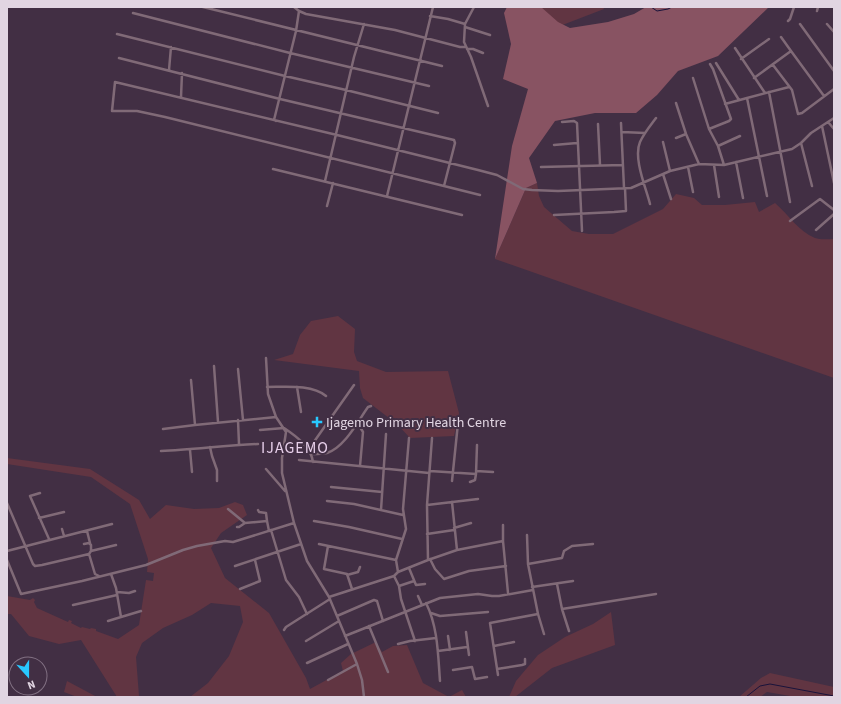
<svg xmlns="http://www.w3.org/2000/svg" width="841" height="704" font-family="'Source Sans 3',sans-serif">
<rect width="100%" height="100%" fill="#422f44"/>
<!-- green -->
<path fill="#613542" d="M 513,7 L 603,7 L 604,9 L 526,39 Z
M 537,183 L 539,196 L 544,207 L 572,231 L 589,234 L 613,234 L 663,209 L 676,194 L 694,198 L 702,205 L 725,205 L 755,202 L 759,212 L 775,203 C 789,215 798,231 815,238 C 820,240 828,239 834,239 L 834,378 L 495,259 L 526,188 Z
M 338,316 L 355,329 L 354,352 L 357,361 L 386,372 L 448,371 L 459,413 L 454,436 L 410,438 L 398,425 L 363,398 L 360,388 L 359,371 L 274,360 L 293,354 L 300,335 L 311,321 Z
M 7,458 L 90,469 L 139,500 L 150,519 L 166,505 L 194,509 L 219,508 L 235,502 L 243,505 L 247,515 L 221,533 L 211,548 L 225,578 L 269,613 L 306,678 L 310,689 L 343,671 L 341,663 L 351,654 L 376,642 L 382,652 L 393,646 L 407,645 L 423,683 L 449,697 L 462,690 L 466,697 L 190,697 L 208,683 L 229,656 L 243,622 L 240,606 L 211,603 L 192,615 L 163,628 L 142,643 L 136,657 L 139,696 L 138,697 L 117,697 L 81,640 L 59,644 L 29,636 L 11,614 L 7,614 L 7,596 L 30,600 L 33,598 L 35,600 L 34,602 L 37,608 L 68,622 L 69,620 L 72,621 L 71,623 L 81,628 L 82,627 L 90,629 L 91,628 L 96,629 L 96,631 L 118,639 L 139,625 L 146,580 L 153,581 L 154,573 L 147,572 L 148,559 L 130,504 L 91,477 L 7,464 Z
M 611,612 L 615,645 L 552,668 L 515,697 L 509,697 L 516,681 L 538,655 L 565,637 L 593,624 Z
M 770,673 L 834,687 L 834,697 L 796,697 L 767,692 L 760,697 L 739,697 L 761,678 Z
M 67,681 L 97,697 L 77,697 L 64,692 Z"/>
<!-- forest -->
<path fill="#885362" d="M 507,7 L 541,7 L 558,22 L 570,28 L 608,22 L 634,14 L 646,7 L 769,7 L 718,56 L 678,71 L 657,95 L 636,113 L 595,113 L 555,121 L 529,158 L 537,183 L 526,188 L 495,259 L 512,146 L 528,89 L 503,79 L 511,44 L 504,13 Z"/>
<g fill="none" stroke-linecap="round" stroke-linejoin="round">
<!-- stream -->
<path stroke="#19133b" stroke-width="1" d="M 651,7 L 657,11 L 668,9 L 672,7
M 746,697 L 760,686 L 770,684 L 834,696"/>
<!-- minor -->
<path stroke="#806a77" stroke-width="2.5" d="M 203,7 L 442,66
M 294,7 L 299,11 L 306,14 L 395,30 L 460,47 L 466,47
M 817,11 L 818,7
M 133,13 L 290,53 L 429,86
M 430,16 L 448,19 L 465,24 L 464,42 L 471,57 L 488,106
M 788,21 L 790,19 L 794,7
M 465,24 L 474,7
M 800,24 L 834,71
M 827,24 L 834,32
M 465,27 L 490,35
M 117,34 L 285,76 L 346,90 L 438,113
M 781,37 L 791,51
M 735,48 L 765,93
M 467,49 L 473,49 L 483,53
M 119,58 L 280,99 L 454,140 L 455,143 L 444,186 L 480,195
M 741,59 L 769,39
M 716,63 L 739,100
M 773,65 L 792,90 L 798,114 L 802,113 L 834,89
M 169,70 L 171,47
M 693,78 L 709,129 L 718,146 L 724,165
M 754,78 L 791,51 L 824,96
M 769,92 L 790,202
M 181,97 L 182,73
M 747,98 L 767,196
M 676,103 L 686,134 L 699,164
M 725,104 L 747,98 L 789,87
M 276,121 L 274,120 L 296,31 L 299,11
M 562,122 L 574,121 L 577,123 L 582,231
M 828,122 L 834,129
M 621,123 L 624,188
M 598,124 L 600,165
M 822,126 L 834,183
M 709,129 L 729,121 L 731,119 L 713,69 L 710,64
M 622,132 L 645,133
M 676,138 L 686,134
M 663,142 L 670,171
M 801,143 L 812,186
M 554,145 L 577,143
M 718,146 L 740,136
M 736,162 L 743,198
M 714,165 L 719,197
M 541,167 L 623,165
M 688,167 L 693,192
M 273,169 L 462,215
M 663,174 L 671,199
M 325,181 L 354,57 L 364,24
M 444,186 L 165,117 L 137,111 L 112,111 L 115,82 L 337,135 L 478,170 L 497,175 L 523,189 L 532,190 L 558,191 L 631,188 L 670,171 L 699,164 L 724,165 L 792,149 L 801,143 L 811,133 L 834,118
M 387,196 L 433,7
M 650,204 C 646,188 633,158 640,142 C 644,133 650,126 656,118
M 327,206 L 333,183
M 554,215 L 614,212 L 626,211 L 625,188
M 790,221 L 820,199 L 834,210
M 816,230 L 834,214
M 266,358 L 268,394 L 276,417
M 214,366 L 218,422
M 238,369 L 243,420
M 191,380 L 195,425
M 267,387 C 285,387 312,384 326,396
M 297,387 L 301,412
M 238,420 L 239,444
M 357,422 L 363,432 L 360,466
M 163,429 L 195,425 L 276,417 L 286,432 L 282,458 L 282,473 L 294,523 L 307,561 L 329,597 L 357,664 L 362,680 L 364,697
M 260,430 L 284,428 C 296,436 311,447 313,462
M 432,438 L 427,505 L 478,499
M 210,447 L 212,456 L 217,470 L 217,481
M 306,447 L 311,446 L 354,385
M 190,450 L 192,472
M 161,451 C 193,450 225,445 258,444
M 312,454 C 316,454 322,454 327,453 C 345,447 358,421 368,407 L 371,406
M 299,460 L 429,473
M 266,469 L 285,491
M 430,471 L 476,474 L 477,445
M 476,471 L 493,472
M 452,481 L 458,423
M 470,482 L 475,480 L 476,474
M 331,487 L 382,492
M 40,493 L 30,496 L 49,539
M 327,501 L 354,504 L 403,515
M 452,502 L 457,550
M 7,503 L 33,564 L 35,566 L 42,565 L 89,554
M 427,505 L 428,560
M 228,509 L 245,523 L 267,521 L 269,531
M 258,510 L 259,512 L 266,513 L 267,521
M 381,510 L 386,434
M 39,518 L 64,512
M 314,521 L 349,527 L 402,539
M 503,525 L 503,541 L 508,593
M 237,527 L 239,527 L 245,523
M 454,528 L 471,523
M 62,529 L 64,536
M 271,530 L 286,580 L 299,597 L 307,614
M 87,531 L 90,543
M 427,534 L 454,530
M 84,544 L 89,543 L 91,545 L 91,551 L 89,554 L 95,574 L 99,576
M 319,544 L 396,560
M 328,546 L 324,569 L 347,574 L 352,589
M 7,551 L 112,524
M 91,551 L 116,545
M 430,559 L 435,569 L 444,579 L 469,571 L 506,566
M 7,560 L 21,594 L 82,581 L 146,565 L 183,550 L 197,546 L 225,541 L 233,542 L 294,523
M 528,564 L 562,558 L 564,551 L 572,546 L 593,544
M 235,566 L 301,544
M 409,568 L 416,585 L 425,584
M 398,572 L 396,560 L 406,529 L 403,509 L 409,438
M 111,574 L 116,588 L 121,617 L 141,611
M 347,575 L 358,572 L 360,567
M 394,576 L 399,586 L 401,599 L 415,641
M 557,584 L 562,609 L 656,594
M 399,586 L 414,581
M 532,587 L 573,581
M 240,589 L 260,581 L 255,560
M 117,592 L 129,593 L 135,591
M 418,596 L 422,605
M 329,597 L 394,576 L 398,572 L 428,560 L 457,550 L 503,541
M 426,603 C 438,627 438,655 440,681
M 73,605 L 117,595
M 562,609 L 569,631
M 431,613 L 440,616 L 488,612
M 538,614 L 544,634
M 337,616 L 374,600 L 377,601 L 383,621
M 108,621 L 121,617
M 369,626 L 388,672
M 284,630 L 286,627 L 330,599
M 466,632 L 469,655
M 345,636 L 440,598 L 478,594 L 492,596 L 499,596 L 533,590
M 448,636 L 450,650
M 306,641 L 339,621
M 398,644 L 410,641 L 436,638
M 494,646 L 514,642
M 438,651 L 467,647
M 307,663 L 348,644
M 497,669 L 522,665 L 525,664 L 525,659
M 453,670 L 472,667 L 475,679 L 487,677
M 498,675 L 490,623 L 538,614 L 528,564 L 527,535
M 328,680 L 357,664"/>
</g>
<!-- markers -->
<path fill="#28c8ff" stroke="#422f44" stroke-width="1.5" d="M315 416h4v4h4v4h-4v4h-4v-4h-4v-4h4z"/>
<g text-anchor="middle" stroke-width="4" stroke-linejoin="round" paint-order="stroke">
<!-- poi labels -->
<g font-size="14" fill="#e1d5e2" stroke="#422f44" text-anchor="start">
<text x="326" y="427">Ijagemo Primary Health Centre</text>
</g>
<!-- quarter labels -->
<g font-size="16" letter-spacing="1" fill="#e7cfea" stroke="#422f44">
<text x="295" y="453">IJAGEMO</text>
</g>
</g>
<!-- border -->
<rect width="841" height="704" fill="none" stroke="#e1d5e2" stroke-width="16"/>
<!-- north arrow -->
<g transform="translate(28 676) rotate(159)"><circle r="19" fill="#422f44" stroke="#827183"/>
<path d="M0-3L7 15L0 10L-7 15Z" fill="#28c8ff"/>
<text y="-6" font-size="11" font-weight="bold" text-anchor="middle" fill="#e1d5e2">N</text>
</g>
</svg>
